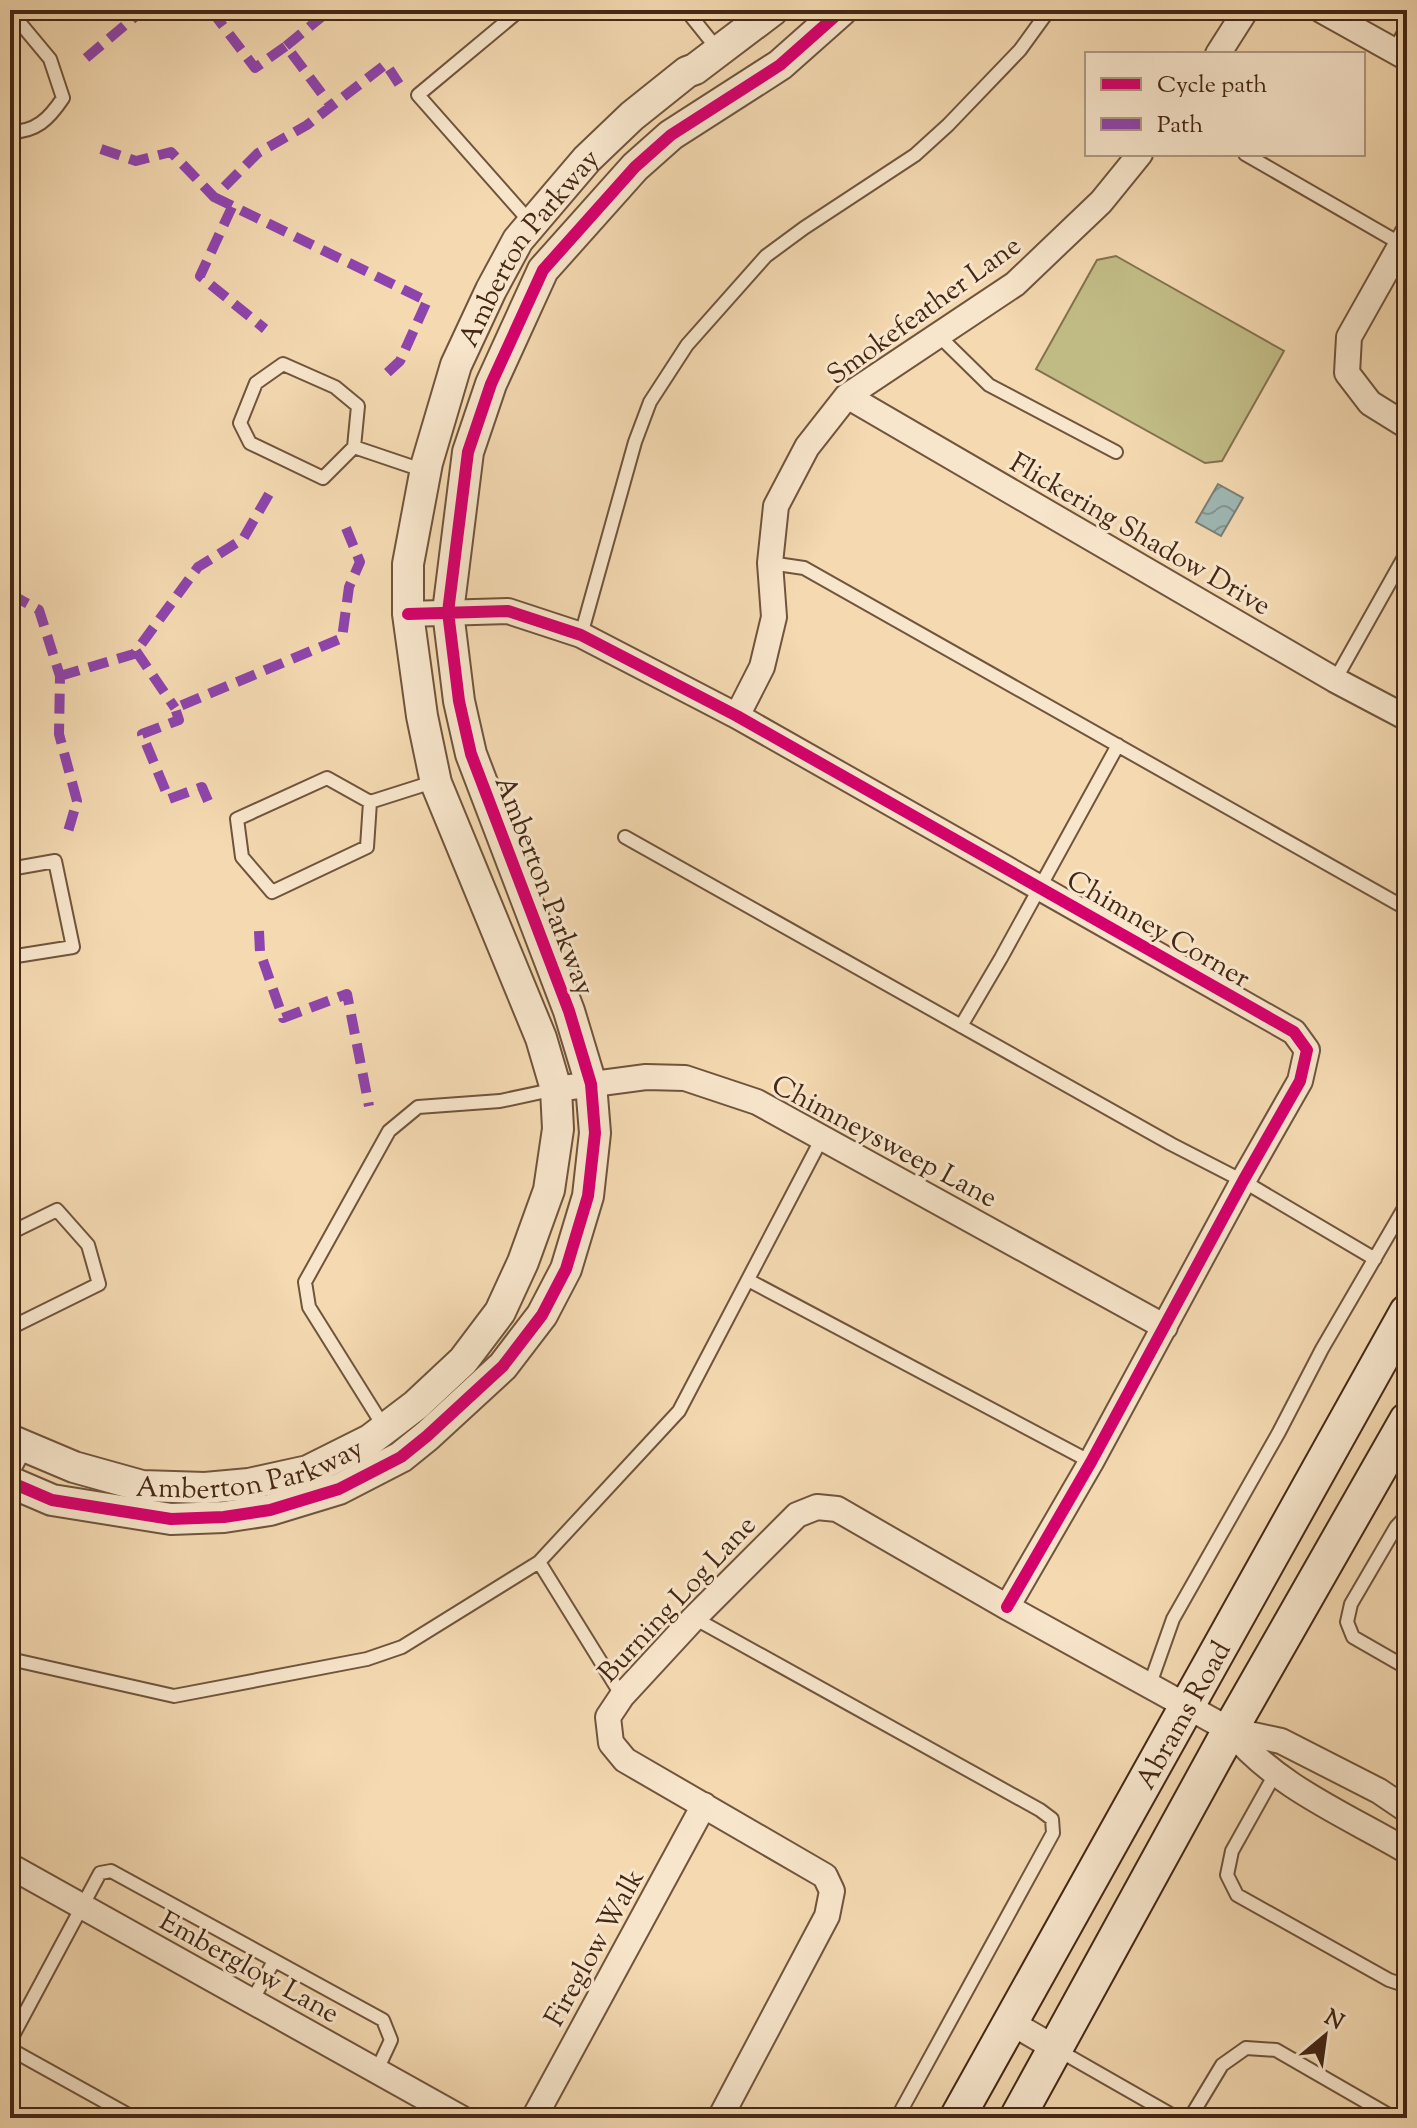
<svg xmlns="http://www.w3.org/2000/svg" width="1417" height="2128" font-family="'Sorts Mill Goudy',serif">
<defs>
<pattern id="water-waves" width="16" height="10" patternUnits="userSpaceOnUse" patternTransform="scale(2)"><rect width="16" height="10" fill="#9fb8b5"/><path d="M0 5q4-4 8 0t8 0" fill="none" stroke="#839692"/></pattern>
</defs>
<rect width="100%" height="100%" fill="#f4d9b1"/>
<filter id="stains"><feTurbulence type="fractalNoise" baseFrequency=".0025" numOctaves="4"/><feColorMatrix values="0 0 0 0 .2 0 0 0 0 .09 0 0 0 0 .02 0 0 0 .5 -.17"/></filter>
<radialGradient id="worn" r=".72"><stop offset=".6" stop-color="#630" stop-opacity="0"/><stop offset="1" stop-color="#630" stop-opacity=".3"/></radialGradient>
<!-- green -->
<path fill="#c2bd87" stroke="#83724e" stroke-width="2" d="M 1116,256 L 1284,351 L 1222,461 L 1205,463 L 1036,369 L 1097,260 Z"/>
<!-- water -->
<path fill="url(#water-waves)" stroke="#7b7e75" stroke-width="2" d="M 1218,484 L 1243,498 L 1221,536 L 1196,522 Z"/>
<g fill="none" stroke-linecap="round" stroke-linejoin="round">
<!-- service casing -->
<g stroke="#70543c" stroke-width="16">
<path id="service" d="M 520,10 L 418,95 L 532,224
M 686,10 L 719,51
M 10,11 L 50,59 L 63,98 C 49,119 36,132 10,132
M 1394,51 L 1407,27
M 1245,154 L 1401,244
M 938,335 L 989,385 L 1116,452
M 354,447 L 323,478 L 250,443 L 240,423 L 256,383 L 283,364 L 335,387 L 358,406 L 354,447 L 425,471
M 770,563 L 804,568 L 1407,909
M 581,635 L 635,442 L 650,402 L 687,345 L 766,256 L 804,228 L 915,155 L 948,125 L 1020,50 L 1049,10
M 1335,680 L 1407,552
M 370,802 L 327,778 L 237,819 L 242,857 L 272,892 L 367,847 L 370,802 L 436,781
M 625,837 L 1171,1144 L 1243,1181 L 1375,1259
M 10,869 L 55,861 L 73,947 L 10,957
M 961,1026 L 1001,958 L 1118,745
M 10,1233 L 57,1210 L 88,1245 L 99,1284 L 10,1328
M 748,1280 L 1091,1462
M 384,1427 L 309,1307 L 305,1282 L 389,1131 L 418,1107 L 500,1101 L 556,1089
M 1407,1515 L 1396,1527 L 1351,1604 L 1347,1622 L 1353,1637 L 1407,1668
M 539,1562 L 622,1696
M 694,1618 L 1040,1810 L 1052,1819 L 1053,1833 L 897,2118
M 10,1659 L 174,1696 L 367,1659 L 402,1647 L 539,1562 L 679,1411 L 822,1138
M 1150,1684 L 1173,1619 L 1279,1432 L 1322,1349 L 1407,1203
M 1275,1774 L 1232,1851 L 1227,1875 L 1237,1895 L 1389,1980 L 1407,1986
M 252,2001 L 274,1961
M 10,2041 L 100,1873 L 111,1871 L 383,2020 L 391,2040 L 377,2070
M 10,2049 L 134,2118
M 1058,2050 L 1177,2118
M 10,2111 L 22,2118
M 1190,2118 L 1222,2065 L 1246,2048 L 1276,2050 L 1394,2118"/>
</g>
<!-- minor casing -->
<g stroke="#70543c" stroke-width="28">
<path id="minor" d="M 1321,10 L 1407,58
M 1218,54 L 1246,10
M 1407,234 L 1349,337 L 1347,373 L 1370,403 L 1407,426
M 847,396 L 1335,680 L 1407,718
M 408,614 L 508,611 L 581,635 L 737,716 L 1294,1032 L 1307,1050 L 1300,1081 L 1243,1181 L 1091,1462 L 1007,1607
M 737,716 L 762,667 L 774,617 L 770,563 L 776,506 L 807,447 L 847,396 L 1015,284 L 1101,202 L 1140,154
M 556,1089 L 646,1077 L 685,1078 L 757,1102 L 1165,1327
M 10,1465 L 20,1446
M 1230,1730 C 1275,1786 1346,1815 1407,1851
M 10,1866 L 461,2118
M 1010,2022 L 1055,2048
M 534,2118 L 704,1805
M 720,2118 L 827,1916 L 832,1891 L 825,1876 L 625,1760 L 611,1743 L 608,1717 L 622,1696 L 694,1618 L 797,1515 L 817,1507 L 837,1509 L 1007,1607 L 1230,1730 L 1281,1741 L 1379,1791 L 1407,1810"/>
</g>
<!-- tertiary casing -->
<g stroke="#70543c" stroke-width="34">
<g id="tertiary">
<path id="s1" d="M 10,1440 L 74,1467 L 142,1486 L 205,1488 L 249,1484 L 308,1471 L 370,1440 L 416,1405 L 463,1361 L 500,1312 L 523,1262 L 549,1190 L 558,1129 L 556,1089 L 541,1038 L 436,783 L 422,716 L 408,614 L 408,564 L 427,463 L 456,365 L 491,290 L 518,240 L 587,159 L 632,116 L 687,72 L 695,69 L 773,10"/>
<path d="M 10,1482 L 52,1500 L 171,1519 L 224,1517 L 270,1510 L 339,1489 L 401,1457 L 427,1436 L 503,1366 L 542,1315 L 566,1269 L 588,1196 L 595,1133 L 591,1084 L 569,1011 L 471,754 L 459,701 L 448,612 L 468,452 L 491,384 L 543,270 L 635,167 L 671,135 L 780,65 L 842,10"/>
</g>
</g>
<!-- secondary casing -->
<g stroke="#442715" stroke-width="38">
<g id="secondary">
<path id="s2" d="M 957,2118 L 1407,1312"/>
<path d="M 1017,2118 L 1230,1730 L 1407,1420"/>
</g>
</g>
<!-- service -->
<use href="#service" stroke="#f8e6cc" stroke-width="12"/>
<!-- minor -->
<use href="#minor" stroke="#f8e6cc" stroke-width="24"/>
<!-- tertiary -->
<use href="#tertiary" stroke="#f8e6cc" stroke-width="30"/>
<!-- secondary -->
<use href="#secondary" stroke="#f8e6cc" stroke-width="34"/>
<!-- quiet -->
<path stroke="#8e44ad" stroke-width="10" stroke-dasharray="20 10" stroke-linecap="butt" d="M 211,10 L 255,68 L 286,46 L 331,106
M 286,46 L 330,10
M 86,58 L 143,10
M 101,149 L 136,161 L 171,152 L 214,197 L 258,153 L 307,125 L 386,64 L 399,84
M 214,197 L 427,301 L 400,361 L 386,374
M 232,207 L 200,276 L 265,329
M 10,220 L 14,207
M 10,594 L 39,610 L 60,676 L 59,734 L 77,801 L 67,835
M 136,651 L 175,708
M 60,676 L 134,654 L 198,567 L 243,539 L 273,487
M 208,801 L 202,787 L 169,799 L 142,734 L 179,720 L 175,708 L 342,638 L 349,587 L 360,562 L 346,528
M 259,931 L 260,952 L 283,1018 L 347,994 L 369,1106"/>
<!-- cycleway casing -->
<g stroke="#f8e6cc" stroke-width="17">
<path id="cycleway" d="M 408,614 L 508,611 L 581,635 L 737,716 L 1294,1032 L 1307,1050 L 1300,1081 L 1243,1181 L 1091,1462 L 1007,1607
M 10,1482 L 52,1500 L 171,1519 L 224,1517 L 270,1510 L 339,1489 L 401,1457 L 427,1436 L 503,1366 L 542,1315 L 566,1269 L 588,1196 L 595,1133 L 591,1084 L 569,1011 L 471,754 L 459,701 L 448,612 L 468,452 L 491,384 L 543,270 L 635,167 L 671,135 L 780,65 L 842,10"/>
</g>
<!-- cycleway -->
<use href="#cycleway" stroke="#d6006c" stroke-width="12"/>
</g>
<g text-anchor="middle" stroke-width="6" stroke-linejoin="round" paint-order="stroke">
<!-- street labels -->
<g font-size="28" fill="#442715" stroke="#f8e6cc">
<text dy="10" stroke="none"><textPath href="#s1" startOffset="1688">Amberton Parkway</textPath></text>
<text transform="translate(923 309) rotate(-36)" y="10">Smokefeather Lane</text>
<text transform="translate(1141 533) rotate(30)" y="10">Flickering Shadow Drive</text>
<text transform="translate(546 885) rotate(69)" y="10">Amberton Parkway</text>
<text transform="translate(1159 928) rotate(30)" y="10">Chimney Corner</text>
<text transform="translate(885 1140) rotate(28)" y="10">Chimneysweep Lane</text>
<text dy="10" stroke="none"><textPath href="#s1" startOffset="250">Amberton Parkway</textPath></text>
<text transform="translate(676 1598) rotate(-47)" y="10">Burning Log Lane</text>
<text dy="10" stroke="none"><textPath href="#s2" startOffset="462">Abrams Road</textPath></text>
<text transform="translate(593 1947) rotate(-61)" y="10">Fireglow Walk</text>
<text transform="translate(250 1966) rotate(29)" y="10">Emberglow Lane</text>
</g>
</g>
<!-- margin -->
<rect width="1417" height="2128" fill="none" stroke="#f4d9b1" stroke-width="40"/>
<rect x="12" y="12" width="1393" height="2104" fill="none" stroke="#442715" stroke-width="4"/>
<rect x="20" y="20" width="1377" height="2088" fill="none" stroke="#442715" stroke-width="2"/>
<!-- legend -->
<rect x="1085" y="52" width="280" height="104" fill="#f8e6cc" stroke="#b09a83" stroke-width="2"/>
<rect x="1101" y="78" width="40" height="12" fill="#d6006c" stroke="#b09a83" stroke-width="2"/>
<text x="1157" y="92" font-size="24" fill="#442715">Cycle path</text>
<rect x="1101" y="118" width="40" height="12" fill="#8e44ad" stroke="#b09a83" stroke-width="2"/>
<text x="1157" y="132" font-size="24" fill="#442715">Path</text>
<!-- north arrow -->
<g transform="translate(1325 2036) rotate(29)" stroke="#f8e6cc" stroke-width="6" paint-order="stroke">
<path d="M0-6L14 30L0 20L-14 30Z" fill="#442715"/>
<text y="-12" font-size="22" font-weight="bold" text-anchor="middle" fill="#442715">N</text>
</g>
<rect width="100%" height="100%" filter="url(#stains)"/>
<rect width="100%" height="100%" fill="url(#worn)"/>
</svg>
